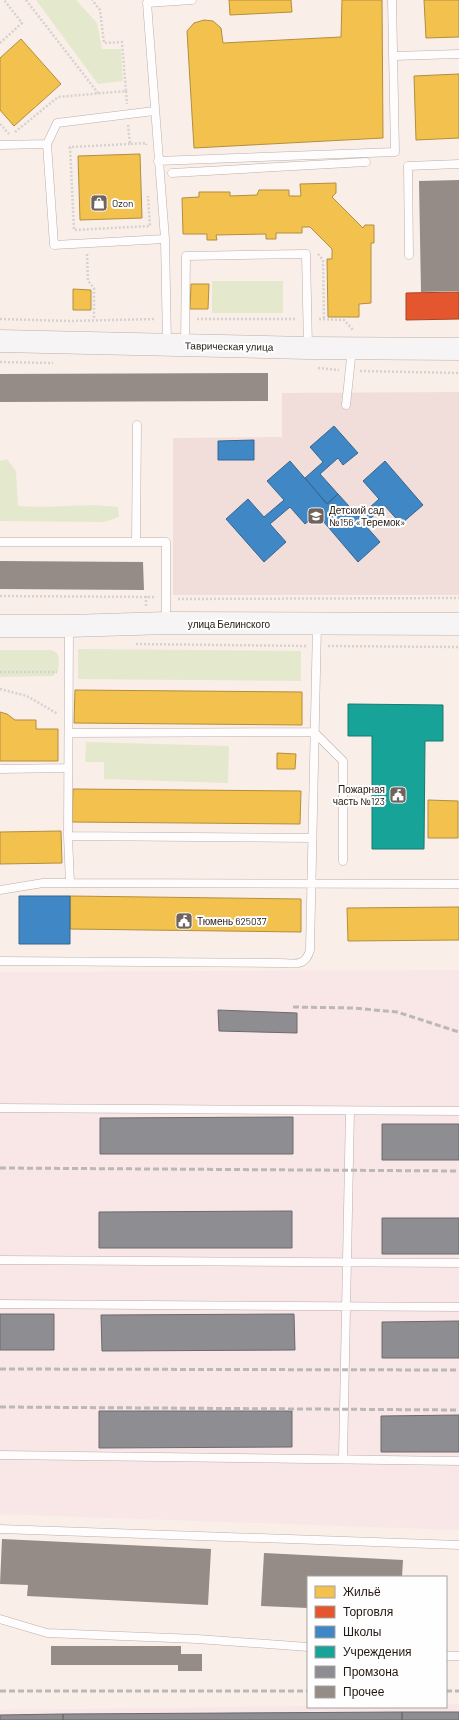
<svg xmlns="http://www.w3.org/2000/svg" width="459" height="1720" font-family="Barlow,sans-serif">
<rect width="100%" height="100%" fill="#f9eee8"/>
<!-- industrial -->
<path fill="#f9e6e7" d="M 459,970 L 459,1530 L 0,1514 L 0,972 Z
M 446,1704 L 459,1704 L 459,1720 L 0,1720 L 0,1710 L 308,1706 L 446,1707 Z"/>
<!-- education -->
<path fill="#f1dedb" d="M 459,392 L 459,595 L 173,595 L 173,438 L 282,437 L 282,393 Z"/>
<!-- green -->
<path fill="#e4e8cd" d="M 36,0 L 76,0 L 97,23 L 102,49 L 121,49 L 123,81 L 98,84 Z
M 212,281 L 283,281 L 283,313 L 212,313 Z
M 7,459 L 16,471 L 18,506 C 51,509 85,502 118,507 L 119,517 L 104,522 L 0,521 L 0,461 Z
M 78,649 L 301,651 L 301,681 L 78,679 Z
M 0,650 L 51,650 L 57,653 L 59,659 L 58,671 L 53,676 L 0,677 Z
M 86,742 L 229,746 L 228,783 L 104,779 L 104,762 L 85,762 Z"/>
<!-- homes -->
<path fill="#f2c14e" stroke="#b48e3c" d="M 229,0 L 291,0 L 292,12 L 230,15 Z
M 342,0 L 382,0 L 383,138 L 194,148 L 187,31 L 194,23 L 204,20 L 213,21 L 221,28 L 223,43 L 341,37 Z
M 424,0 L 459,0 L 459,37 L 426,38 Z
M 21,39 L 61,84 L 14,126 L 0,110 L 0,58 Z
M 459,74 L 459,138 L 416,140 L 414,76 Z
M 140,154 L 142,218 L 80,220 L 78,156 Z
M 336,183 L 336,193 L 332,197 L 363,228 L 365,225 L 374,225 L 374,243 L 371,243 L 371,303 L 359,304 L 359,317 L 328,317 L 327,259 L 332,259 L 332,249 L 310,227 L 302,227 L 302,233 L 276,233 L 276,239 L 266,239 L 266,234 L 216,235 L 217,240 L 207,240 L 207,234 L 183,234 L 182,198 L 199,197 L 199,192 L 230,192 L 230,196 L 257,195 L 259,190 L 289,190 L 289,196 L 301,196 L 300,184 Z
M 191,284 L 209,284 L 208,309 L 190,309 Z
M 73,289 L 91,290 L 91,310 L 73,310 Z
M 75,690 L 302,692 L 302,725 L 74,723 Z
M 0,712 L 7,714 L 15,720 L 36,720 L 36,729 L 58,729 L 58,761 L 0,761 Z
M 277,753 L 296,754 L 295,769 L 277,769 Z
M 73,789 L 301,791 L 300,824 L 72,822 Z
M 428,800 L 458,801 L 458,838 L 428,838 Z
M 61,831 L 62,863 L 0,864 L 0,832 Z
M 70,896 L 301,899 L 301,932 L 70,929 Z
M 459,907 L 459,940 L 348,941 L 347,908 Z"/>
<!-- shops -->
<path fill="#e4572e" stroke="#aa4426" d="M 459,292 L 459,319 L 406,320 L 406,293 Z"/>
<!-- schools -->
<path fill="#3f88c5" stroke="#37668f" d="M 334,426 L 358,453 L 343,465 L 338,458 L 320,474 L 338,494 L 327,504 L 305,478 L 323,462 L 310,447 Z
M 254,440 L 254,460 L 218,460 L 218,441 Z
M 290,461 L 327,504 L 338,494 L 359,517 L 379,499 L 363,481 L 385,461 L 423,505 L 401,524 L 385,506 L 364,524 L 380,542 L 358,562 L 317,514 L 305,524 L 290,507 L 270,524 L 286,542 L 264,562 L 226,519 L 248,499 L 264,517 L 284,500 L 267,481 Z
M 19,896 L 70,896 L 70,944 L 19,944 Z"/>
<!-- public -->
<path fill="#17a398" stroke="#1b7970" d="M 348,704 L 443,705 L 443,741 L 425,741 L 424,849 L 372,849 L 372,736 L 348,736 Z"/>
<!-- industry -->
<path fill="#8d8d92" stroke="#6d6a6c" d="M 218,1010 L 297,1013 L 297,1033 L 219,1031 Z
M 293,1117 L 293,1154 L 100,1154 L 100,1118 Z
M 382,1124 L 459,1124 L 459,1160 L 382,1160 Z
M 292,1211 L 292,1248 L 99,1248 L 99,1212 Z
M 382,1218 L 459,1218 L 459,1254 L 382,1254 Z
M 0,1314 L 54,1314 L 54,1350 L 0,1350 Z
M 294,1314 L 295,1350 L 102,1351 L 101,1315 Z
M 459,1321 L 459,1358 L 382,1358 L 382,1322 Z
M 99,1411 L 292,1411 L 292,1447 L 99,1448 Z
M 459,1415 L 459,1452 L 381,1452 L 381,1416 Z
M 402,1712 L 459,1712 L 459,1720 L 402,1720 Z
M 402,1712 L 402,1720 L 63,1720 L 63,1714 Z
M 63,1714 L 63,1720 L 0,1720 L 0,1715 Z"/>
<!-- building -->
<path fill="#958c87" d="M 459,180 L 459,291 L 421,292 L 419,181 Z
M 268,373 L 268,401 L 0,402 L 0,374 Z
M 0,561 L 143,562 L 144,590 L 0,589 Z
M 2,1539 L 211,1549 L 208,1605 L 27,1596 L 28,1585 L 0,1584 Z
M 264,1553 L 403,1560 L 402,1577 L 308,1577 L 308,1608 L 261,1606 Z
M 51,1646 L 181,1646 L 181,1654 L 202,1654 L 202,1671 L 178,1671 L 178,1665 L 51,1665 Z"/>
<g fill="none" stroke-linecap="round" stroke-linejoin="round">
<!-- lane casing -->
<g stroke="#bab0aa" stroke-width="9">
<path id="lane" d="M 394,56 L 459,54
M 47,144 L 57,123 L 154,111
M 0,145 L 47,144 L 54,245 L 165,239 L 167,343
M 158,161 L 395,152 L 392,0
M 172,173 L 366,162
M 165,239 L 147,3 L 192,0
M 409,255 L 408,166 L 459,164
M 185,344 L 186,256 L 306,254 L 308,347
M 346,405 L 352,349
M 0,542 L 166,542 L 166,621
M 136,542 L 137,425
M 69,627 L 68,836 L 70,883
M 70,733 L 314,732 L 343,761 L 343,861
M 0,769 L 68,768
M 68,836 L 312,838
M 0,890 L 43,883 L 70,883 L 459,884
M 0,961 L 278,963 C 294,963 305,968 310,950 L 317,625
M 0,1108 L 459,1111
M 0,1260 L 459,1263
M 0,1304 L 459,1307
M 0,1455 L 459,1461
M 343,1459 L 350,1111
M 0,1529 L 459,1545
M 0,1619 L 47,1633 L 197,1639 L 308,1647
M 446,1656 L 459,1656"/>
</g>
<!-- secondary casing -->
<g stroke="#bab0aa" stroke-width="23">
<path id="secondary" d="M 0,341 L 308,348 L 459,349
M 0,626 L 69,626 L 167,623 L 459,624"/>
</g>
<!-- path -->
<path stroke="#d5d2d0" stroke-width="2.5" stroke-dasharray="2 2" stroke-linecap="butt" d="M 26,0 L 98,93
M 0,43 L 22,23 L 4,0
M 126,91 L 127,104
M 0,124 L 9,134
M 128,125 L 130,144 L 146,143 L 146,145
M 15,132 L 58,97 L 126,91 L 122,42 L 104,43 L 100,10 L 92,0
M 130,144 L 70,147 L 74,230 L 150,226 L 148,196
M 87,254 L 88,281 L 94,288 L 94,320
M 318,254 L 323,260 L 324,319
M 0,319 L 69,321 L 156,319
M 197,319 L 296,319
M 319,319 L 344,320 L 353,330
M 0,362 L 53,363
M 318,368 L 339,370
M 360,371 L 459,373
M 0,596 L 155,597
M 178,599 L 459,598
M 146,606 L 146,596
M 136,644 L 307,646
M 328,646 L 459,647
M 0,672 L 57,672
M 0,689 L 27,696 L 58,714"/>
<!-- lane -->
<use href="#lane" stroke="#fefcfc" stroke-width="8"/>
<!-- secondary -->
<use href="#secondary" stroke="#f7f4f5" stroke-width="22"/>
<!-- rail -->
<path stroke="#bbb8b7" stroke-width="3" stroke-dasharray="6 3" stroke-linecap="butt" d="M 293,1007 L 353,1008 L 397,1012 L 459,1032
M 0,1168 L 459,1171
M 0,1369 L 459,1370
M 0,1407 L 459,1410
M 0,1691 L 308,1691
M 446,1691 L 459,1691"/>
</g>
<!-- icons -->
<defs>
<g id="shop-square" transform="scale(0.9)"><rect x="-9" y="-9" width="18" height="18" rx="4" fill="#6e635d" stroke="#fefefe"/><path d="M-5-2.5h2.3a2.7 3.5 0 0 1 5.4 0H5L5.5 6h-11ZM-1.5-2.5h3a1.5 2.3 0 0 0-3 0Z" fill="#fff"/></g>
<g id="school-square" transform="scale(0.9)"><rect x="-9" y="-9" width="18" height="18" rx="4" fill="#6e635d" stroke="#fefefe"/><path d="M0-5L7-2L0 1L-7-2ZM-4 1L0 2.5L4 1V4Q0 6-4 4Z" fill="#fff"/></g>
<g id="civic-square" transform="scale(0.9)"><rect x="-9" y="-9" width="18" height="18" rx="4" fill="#6e635d" stroke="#fefefe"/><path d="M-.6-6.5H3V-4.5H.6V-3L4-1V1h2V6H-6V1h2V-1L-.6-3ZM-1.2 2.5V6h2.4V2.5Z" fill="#fff"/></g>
</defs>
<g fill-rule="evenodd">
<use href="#shop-square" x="99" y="203"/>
<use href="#school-square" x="316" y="516"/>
<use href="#civic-square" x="398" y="795"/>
<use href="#civic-square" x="184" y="921"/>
</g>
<g text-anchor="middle" stroke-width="4" stroke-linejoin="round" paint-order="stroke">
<!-- poi labels -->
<g font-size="10" fill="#231812" stroke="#fefefe" text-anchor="start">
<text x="112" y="207">Ozon</text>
<text x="329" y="514">Детский сад<tspan x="329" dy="12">№156 «Теремок»</tspan></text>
<text x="385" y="793" text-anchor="end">Пожарная<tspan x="385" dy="12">часть №123</tspan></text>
<text x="197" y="925">Тюмень 625037</text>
</g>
<!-- street labels -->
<g font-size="10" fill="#231812" stroke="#fefefe">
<text transform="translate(229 346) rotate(1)" y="4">Таврическая улица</text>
<text x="229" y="628">улица Белинского</text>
</g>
</g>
<!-- legend -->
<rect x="307" y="1576" width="140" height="132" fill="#fefefe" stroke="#a6a2a0"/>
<rect x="315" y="1586" width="20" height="12" fill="#f2c14e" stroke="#a6a2a0"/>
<text x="343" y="1596" font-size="12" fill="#231812">Жильё</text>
<rect x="315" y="1606" width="20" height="12" fill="#e4572e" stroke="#a6a2a0"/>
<text x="343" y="1616" font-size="12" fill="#231812">Торговля</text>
<rect x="315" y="1626" width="20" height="12" fill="#3f88c5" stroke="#a6a2a0"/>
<text x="343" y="1636" font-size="12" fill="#231812">Школы</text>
<rect x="315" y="1646" width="20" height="12" fill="#17a398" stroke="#a6a2a0"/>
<text x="343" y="1656" font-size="12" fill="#231812">Учреждения</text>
<rect x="315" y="1666" width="20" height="12" fill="#8d8d92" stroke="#a6a2a0"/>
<text x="343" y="1676" font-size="12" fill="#231812">Промзона</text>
<rect x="315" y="1686" width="20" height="12" fill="#958c87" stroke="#a6a2a0"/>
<text x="343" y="1696" font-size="12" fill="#231812">Прочее</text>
</svg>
